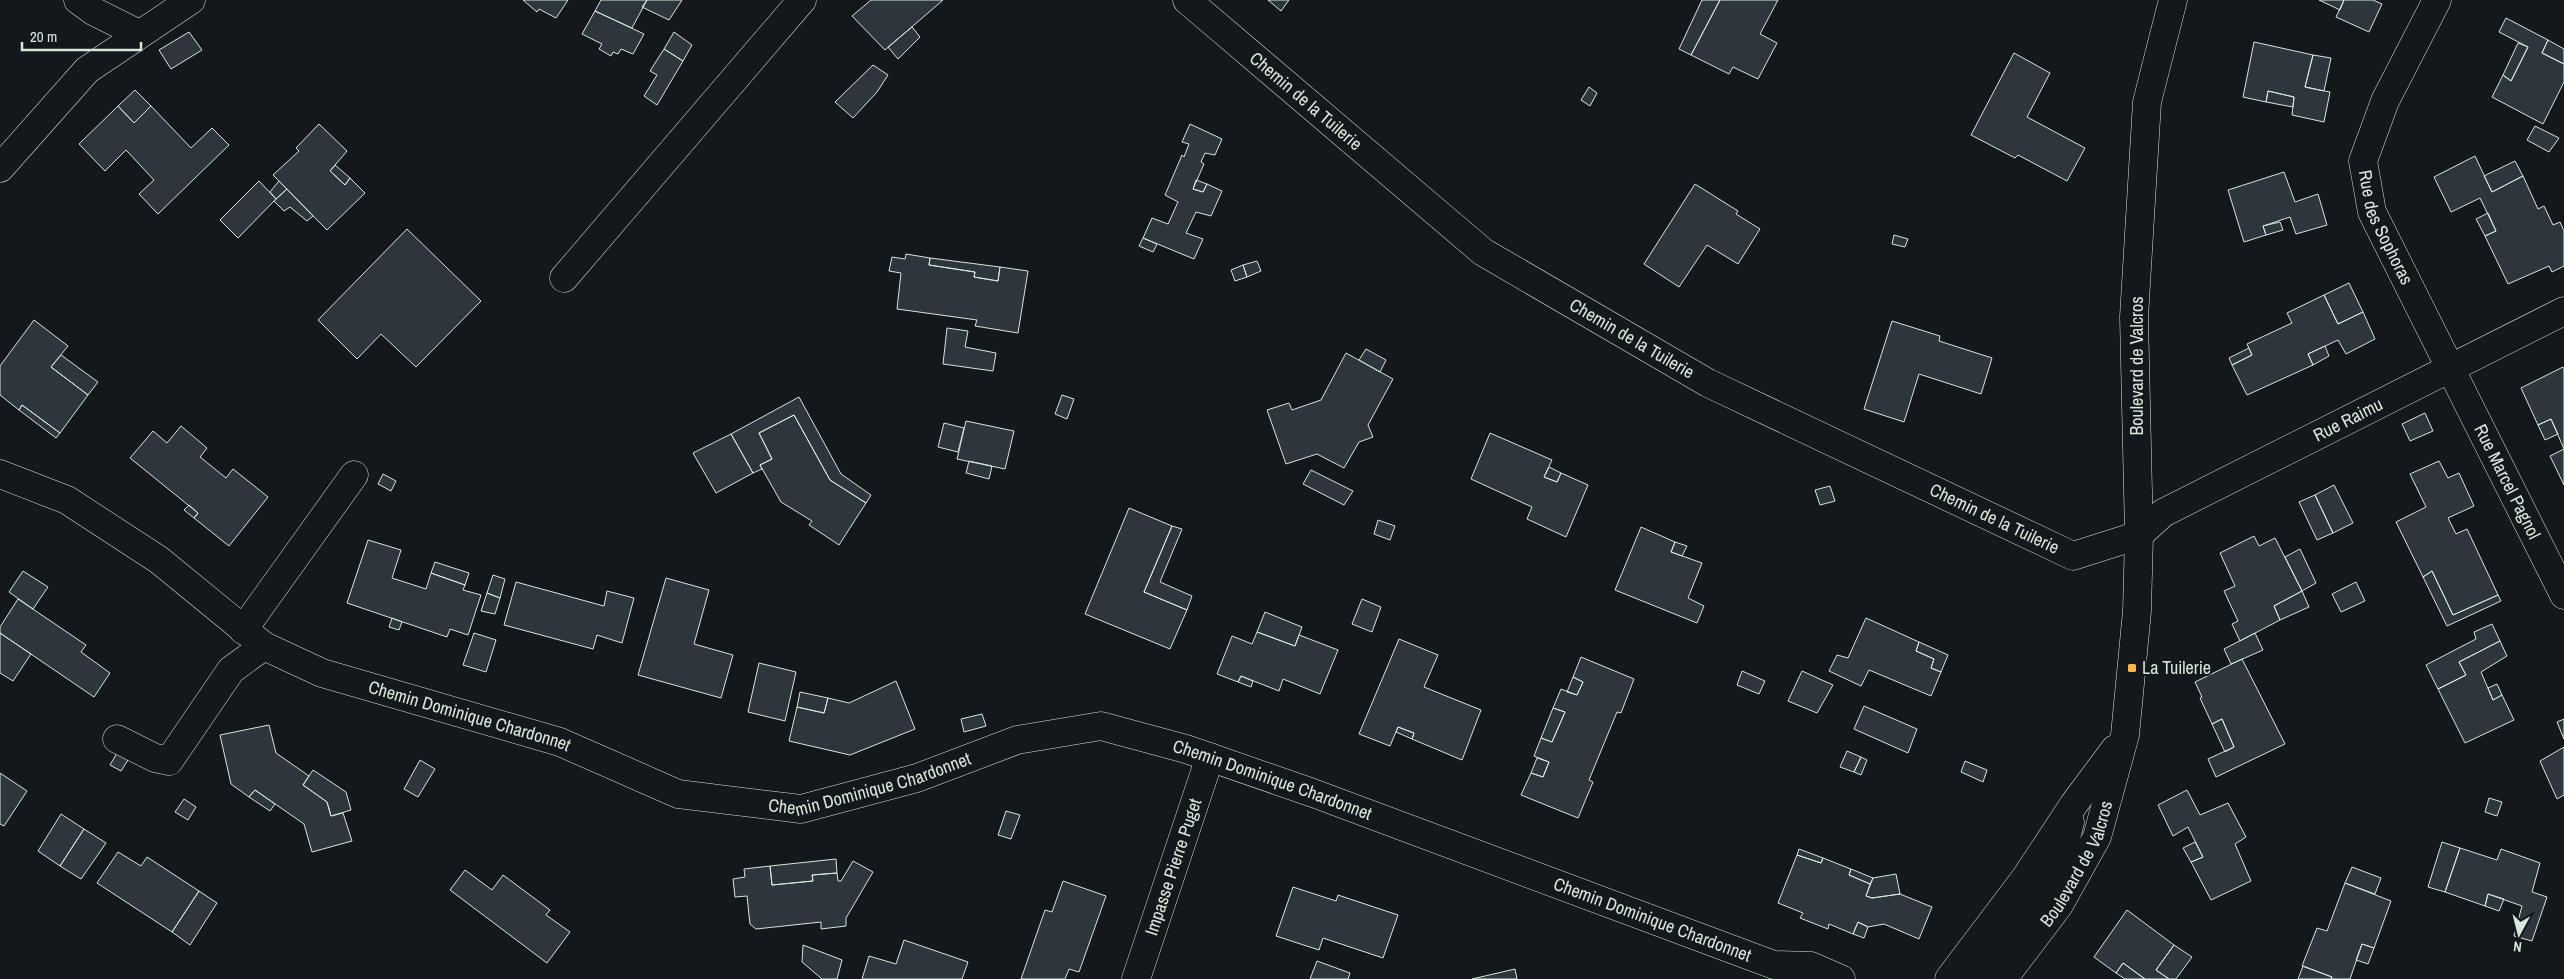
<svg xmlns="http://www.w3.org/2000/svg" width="2564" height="979" font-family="'Archivo Narrow',sans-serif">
<rect width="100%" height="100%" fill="#14181c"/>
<!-- building -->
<path fill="#2c363c" stroke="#d8e6dc" d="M 523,0 L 568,0 L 556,18 L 539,9 L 537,12 Z
M 601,0 L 647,0 L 632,28 L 595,11 Z
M 647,0 L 682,0 L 669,20 L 642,7 Z
M 871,0 L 943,0 L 885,50 L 852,16 Z
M 1268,0 L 1289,0 L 1281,11 Z
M 1702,0 L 1720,0 L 1691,55 L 1679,49 Z
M 1720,0 L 1778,0 L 1760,34 L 1777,43 L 1758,79 L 1733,67 L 1729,74 L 1691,55 Z
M 2319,0 L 2344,0 L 2340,10 Z
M 2344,0 L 2373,0 L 2382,4 L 2369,32 L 2336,17 Z
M 595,11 L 644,34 L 633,54 L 621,49 L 618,54 L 613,52 L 611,56 L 599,49 L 602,44 L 582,34 Z
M 2506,18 L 2548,40 L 2542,53 L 2564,64 L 2564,82 L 2543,124 L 2492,97 L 2503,75 L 2511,81 L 2528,47 L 2499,32 Z
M 912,27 L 920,37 L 898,59 L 888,47 Z
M 189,32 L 202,50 L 171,69 L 159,50 Z
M 674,32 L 692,45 L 683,61 L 664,49 Z
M 2548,40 L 2564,49 L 2564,64 L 2542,53 Z
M 2254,42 L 2313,55 L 2305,87 L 2330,92 L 2324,122 L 2292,115 L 2294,97 L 2268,91 L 2266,102 L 2243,97 Z
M 2518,43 L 2528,47 L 2511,81 L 2503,75 Z
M 664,49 L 683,61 L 657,105 L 644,96 L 657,75 L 650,71 Z
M 2014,53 L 2050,73 L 2027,117 L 2085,148 L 2067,181 L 2018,155 L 2015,158 L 1971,135 Z
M 2313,55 L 2331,58 L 2324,91 L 2305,87 Z
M 873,65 L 888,75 L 877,92 L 853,118 L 835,102 Z
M 1589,87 L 1597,93 L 1590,106 L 1581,100 Z
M 135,90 L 151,106 L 134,123 L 118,106 Z
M 2268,91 L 2294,97 L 2293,107 L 2266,102 Z
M 118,106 L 134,123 L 151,106 L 191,148 L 212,128 L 229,145 L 158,214 L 139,194 L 154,180 L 126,150 L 105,171 L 79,144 Z
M 319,124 L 347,151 L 330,171 L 345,185 L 350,178 L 365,193 L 327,230 L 273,175 L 299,151 L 296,148 Z
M 1190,124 L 1222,139 L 1215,155 L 1205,153 L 1201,162 L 1204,164 L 1193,189 L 1203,192 L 1207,184 L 1222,191 L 1211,216 L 1196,212 L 1186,233 L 1203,239 L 1194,259 L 1143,238 L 1152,218 L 1168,224 L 1178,202 L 1165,195 L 1182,155 L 1184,157 L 1189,144 L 1182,142 Z
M 2535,126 L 2559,138 L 2549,152 L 2527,140 Z
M 2475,156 L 2492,192 L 2523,176 L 2538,209 L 2544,206 L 2553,225 L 2560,222 L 2564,231 L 2564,266 L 2552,272 L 2549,266 L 2508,284 L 2485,236 L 2496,231 L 2480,198 L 2451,212 L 2434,177 Z
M 2515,161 L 2523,176 L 2492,192 L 2484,176 Z
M 335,165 L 350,178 L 345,185 L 330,171 Z
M 2284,172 L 2295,202 L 2318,194 L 2327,225 L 2296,234 L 2290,217 L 2263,226 L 2266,235 L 2244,242 L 2228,190 Z
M 1196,180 L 1207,184 L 1203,192 L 1193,189 Z
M 259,181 L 276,199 L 238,238 L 220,220 Z
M 279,181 L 287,189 L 276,199 L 270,192 Z
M 1695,184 L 1738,211 L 1736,214 L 1760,229 L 1738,264 L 1707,245 L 1679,287 L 1644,264 Z
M 287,189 L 313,216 L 307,221 L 290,207 L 284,211 L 274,201 Z
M 2488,213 L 2496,231 L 2485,236 L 2476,219 Z
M 2280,222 L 2283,230 L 2266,235 L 2263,226 Z
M 407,229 L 481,301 L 416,367 L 381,334 L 357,359 L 318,320 Z
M 1894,235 L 1908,239 L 1905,247 L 1892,244 Z
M 1143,238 L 1157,244 L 1153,252 L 1139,246 Z
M 906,254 L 930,258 L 929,265 L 975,272 L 974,277 L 998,281 L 1000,267 L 1028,271 L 1018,333 L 975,326 L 977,320 L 897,309 L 901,273 L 889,271 L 892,257 L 905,259 Z
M 930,258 L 1000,267 L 998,281 L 974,277 L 975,272 L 929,265 Z
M 1257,261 L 1261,271 L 1247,277 L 1243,265 Z
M 1243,265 L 1247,277 L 1235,281 L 1231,270 Z
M 2349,283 L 2363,312 L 2338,324 L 2324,295 Z
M 2324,295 L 2338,324 L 2363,312 L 2375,339 L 2346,354 L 2338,340 L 2308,354 L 2313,365 L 2247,395 L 2232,365 L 2252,355 L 2247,344 L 2292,323 L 2287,313 Z
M 34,320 L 68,346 L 51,367 L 88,395 L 60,433 L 22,405 L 19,410 L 0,395 L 0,366 Z
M 1892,321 L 1940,336 L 1939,341 L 1992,358 L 1981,394 L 1919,374 L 1904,422 L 1864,409 Z
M 947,328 L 968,331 L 965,347 L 996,353 L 993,371 L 943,364 Z
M 2325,346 L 2329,356 L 2313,365 L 2308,354 Z
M 2249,348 L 2252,355 L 2232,365 L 2229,358 Z
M 1366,349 L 1386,360 L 1380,372 L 1359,360 Z
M 1346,353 L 1393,379 L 1368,425 L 1373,437 L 1359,442 L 1344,468 L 1317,454 L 1286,464 L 1267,410 L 1289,403 L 1292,410 L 1321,400 Z
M 61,355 L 98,382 L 88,395 L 51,367 Z
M 2563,367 L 2564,369 L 2564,485 L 2550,456 L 2564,449 L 2551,419 L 2538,425 L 2521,388 Z
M 1062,395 L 1074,399 L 1067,419 L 1055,414 Z
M 799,397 L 841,474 L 871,495 L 866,503 L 830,480 L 794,415 L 759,433 L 772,459 L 760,465 L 762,469 L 753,473 L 731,434 Z
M 22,405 L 60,433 L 56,438 L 19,410 Z
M 2425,413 L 2433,431 L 2410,441 L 2402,424 Z
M 794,415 L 830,480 L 866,503 L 839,545 L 809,525 L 812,521 L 781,502 L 760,465 L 772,459 L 759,433 Z
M 2551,419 L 2558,434 L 2545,440 L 2538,425 Z
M 966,421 L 1014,431 L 1005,469 L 957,459 Z
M 944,423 L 964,428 L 958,452 L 938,447 Z
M 181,426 L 207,448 L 200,457 L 226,478 L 233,469 L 268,497 L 229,546 L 194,518 L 198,513 L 130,458 L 153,431 L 167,443 Z
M 1490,433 L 1552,460 L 1544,477 L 1557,482 L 1561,473 L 1588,485 L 1566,537 L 1527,519 L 1532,507 L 1471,479 Z
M 731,434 L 753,473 L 716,493 L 693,453 Z
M 969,461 L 992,466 L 989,479 L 966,473 Z
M 2439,461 L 2448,478 L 2459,473 L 2474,506 L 2448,518 L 2456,534 L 2467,529 L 2498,595 L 2453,615 L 2432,571 L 2423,577 L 2396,522 L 2426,507 L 2410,474 Z
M 1549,467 L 1561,473 L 1557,482 L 1544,477 Z
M 1311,470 L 1353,491 L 1344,505 L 1303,484 Z
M 383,474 L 396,481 L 391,491 L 378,484 Z
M 2334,485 L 2353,523 L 2333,533 L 2315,495 Z
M 1830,486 L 1835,501 L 1820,505 L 1815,490 Z
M 2315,495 L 2333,533 L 2317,540 L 2299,502 Z
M 189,505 L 198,513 L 194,518 L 184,510 Z
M 1129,508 L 1172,526 L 1144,592 L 1187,610 L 1170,649 L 1085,614 Z
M 1378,520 L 1395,526 L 1390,540 L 1374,534 Z
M 1172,526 L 1182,529 L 1160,582 L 1192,596 L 1187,610 L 1144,592 Z
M 1641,527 L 1675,542 L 1671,552 L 1702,563 L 1688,598 L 1704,606 L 1697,623 L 1615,590 Z
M 2254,536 L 2259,546 L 2275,538 L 2302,591 L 2274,606 L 2280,620 L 2240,641 L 2232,624 L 2238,621 L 2224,591 L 2235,586 L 2220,553 Z
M 368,540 L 401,550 L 392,578 L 426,589 L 431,573 L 465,585 L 463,590 L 481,595 L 468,635 L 450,629 L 447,637 L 347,603 Z
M 1675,542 L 1687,546 L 1682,556 L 1671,552 Z
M 2300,549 L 2316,583 L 2302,591 L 2285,557 Z
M 435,562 L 469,573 L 465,585 L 431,573 Z
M 23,571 L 48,587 L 33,609 L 9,592 Z
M 2432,571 L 2453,615 L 2498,595 L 2501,601 L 2447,626 L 2423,577 Z
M 493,575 L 505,579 L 500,598 L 487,593 Z
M 666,578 L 709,590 L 694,644 L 733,655 L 721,698 L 638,675 Z
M 516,582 L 604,606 L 607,591 L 634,598 L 622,643 L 597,635 L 593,649 L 504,625 Z
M 2356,582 L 2365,601 L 2341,612 L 2332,594 Z
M 2302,591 L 2309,607 L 2280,620 L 2274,606 Z
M 487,593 L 500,598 L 495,614 L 481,611 Z
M 18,599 L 86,645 L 81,652 L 110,673 L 94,697 L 0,633 L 0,627 Z
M 1362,599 L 1381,607 L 1372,632 L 1352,624 Z
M 1265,612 L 1302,627 L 1295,646 L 1257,632 Z
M 392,618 L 402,622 L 399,630 L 389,627 Z
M 1866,618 L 1919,642 L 1916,651 L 1934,659 L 1931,668 L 1941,672 L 1931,696 L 1869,670 L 1861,686 L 1829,671 L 1837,655 L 1848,658 Z
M 2492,624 L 2500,641 L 2459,662 L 2466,675 L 2438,689 L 2426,665 L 2476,639 L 2474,632 Z
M 1257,632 L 1295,646 L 1299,635 L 1338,650 L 1320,694 L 1283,679 L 1279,691 L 1241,676 L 1238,682 L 1217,674 L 1232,636 L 1252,644 Z
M 0,633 L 31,654 L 13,681 L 0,673 Z
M 474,633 L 496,640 L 486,672 L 463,665 Z
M 2255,633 L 2263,650 L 2231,664 L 2224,649 Z
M 1399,639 L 1438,655 L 1424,687 L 1481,710 L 1462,760 L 1412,739 L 1414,733 L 1398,727 L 1390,746 L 1359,734 Z
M 2500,641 L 2507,656 L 2481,672 L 2493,700 L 2502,695 L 2514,720 L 2465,743 L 2438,689 L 2466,675 L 2459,662 Z
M 1919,642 L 1948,655 L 1941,672 L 1931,668 L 1934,659 L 1916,651 Z
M 1581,657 L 1634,679 L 1621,713 L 1617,712 L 1589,780 L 1593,782 L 1578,818 L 1521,795 L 1531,773 L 1543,777 L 1549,762 L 1534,756 L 1541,738 L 1552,742 L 1565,712 L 1553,708 L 1561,689 L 1577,695 L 1583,682 L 1573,677 Z
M 2242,659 L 2285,744 L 2216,777 L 2208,759 L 2234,747 L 2222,719 L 2212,724 L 2200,698 L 2202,697 L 2195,682 Z
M 759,663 L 796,672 L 785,721 L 748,712 Z
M 1742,671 L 1765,681 L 1759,694 L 1737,685 Z
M 1802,671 L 1833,685 L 1817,713 L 1788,701 Z
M 1241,676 L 1253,681 L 1251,687 L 1238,682 Z
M 1573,677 L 1583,682 L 1577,695 L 1567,692 Z
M 896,681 L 915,729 L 850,755 L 789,741 L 797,707 L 824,713 L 828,698 L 849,703 Z
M 2497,684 L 2502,695 L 2493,700 L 2488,688 Z
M 800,692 L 828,698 L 824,713 L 797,707 Z
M 1864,706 L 1917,729 L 1908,753 L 1854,729 Z
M 1553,708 L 1565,712 L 1552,742 L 1541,738 Z
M 982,714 L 986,726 L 964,732 L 961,719 Z
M 2222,719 L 2234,747 L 2225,752 L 2212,724 Z
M 2564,719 L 2564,739 L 2557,722 Z
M 269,725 L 276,753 L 309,776 L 303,785 L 327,802 L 331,816 L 343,813 L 352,841 L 312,852 L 304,824 L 255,790 L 249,797 L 231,784 L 220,735 Z
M 1398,727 L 1414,733 L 1412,739 L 1396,732 Z
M 2564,747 L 2564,795 L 2557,799 L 2540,761 Z
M 1847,751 L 1861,757 L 1854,772 L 1840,767 Z
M 117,753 L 128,760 L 121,771 L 110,765 Z
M 1861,757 L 1867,760 L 1861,775 L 1854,772 Z
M 1537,758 L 1549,762 L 1543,777 L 1531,773 Z
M 420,760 L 435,769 L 418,797 L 404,789 Z
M 1965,761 L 1987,770 L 1983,782 L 1961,772 Z
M 313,770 L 346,792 L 351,810 L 331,816 L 327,802 L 303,785 Z
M 0,773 L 27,791 L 4,826 L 0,824 Z
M 255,790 L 275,804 L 270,811 L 249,797 Z
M 2187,790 L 2200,815 L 2228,803 L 2246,837 L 2235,844 L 2251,881 L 2211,900 L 2191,862 L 2203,857 L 2188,827 L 2173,836 L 2158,805 Z
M 2489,798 L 2502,802 L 2497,816 L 2485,812 Z
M 184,799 L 196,807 L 188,820 L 175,812 Z
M 1006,811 L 1020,815 L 1011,839 L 998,835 Z
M 61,814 L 84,829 L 60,866 L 38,851 Z
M 84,829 L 106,843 L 81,879 L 60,866 Z
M 2195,842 L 2203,857 L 2191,862 L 2183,848 Z
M 2442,842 L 2460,848 L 2445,892 L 2428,887 Z
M 2460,848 L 2497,860 L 2501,849 L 2540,863 L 2532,892 L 2547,897 L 2532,941 L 2514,936 L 2522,906 L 2488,894 L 2485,906 L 2445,892 Z
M 1799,849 L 1823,858 L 1821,863 L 1797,855 Z
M 118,852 L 141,866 L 147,857 L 199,891 L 172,932 L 97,883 Z
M 1797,855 L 1821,863 L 1823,858 L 1851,869 L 1849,875 L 1870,884 L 1866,896 L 1872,898 L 1900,894 L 1932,907 L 1919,939 L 1884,924 L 1868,927 L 1858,922 L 1853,934 L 1829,924 L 1828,929 L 1800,918 L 1803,913 L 1778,903 Z
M 836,859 L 837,873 L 812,875 L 813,881 L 772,885 L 770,866 Z
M 853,861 L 873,872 L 846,918 L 846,926 L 821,929 L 821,922 L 756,929 L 750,924 L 747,896 L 735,897 L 733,879 L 745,877 L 744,869 L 770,866 L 772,885 L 813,881 L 812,875 L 837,873 L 838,881 L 841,881 Z
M 2352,867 L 2381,878 L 2375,894 L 2345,883 Z
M 1851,869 L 1873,878 L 1870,884 L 1849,875 Z
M 465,870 L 492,890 L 503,875 L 550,910 L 546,915 L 570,932 L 547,963 L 450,890 Z
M 1896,874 L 1900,894 L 1872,898 L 1866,896 L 1873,878 Z
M 1063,881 L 1106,896 L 1079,972 L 1069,969 L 1065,979 L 1021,979 L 1045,910 L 1052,912 Z
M 2345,883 L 2391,901 L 2374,948 L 2362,944 L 2350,979 L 2331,979 L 2332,977 L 2302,966 L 2317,928 L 2327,931 Z
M 1293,887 L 1336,901 L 1338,895 L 1398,915 L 1383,958 L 1323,938 L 1319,950 L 1276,936 Z
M 199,891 L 217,903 L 190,945 L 172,932 Z
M 2488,894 L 2504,899 L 2499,911 L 2485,906 Z
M 2127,910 L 2174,945 L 2156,970 L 2169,979 L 2145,979 L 2123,963 L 2116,973 L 2094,957 Z
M 1858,922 L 1868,927 L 1864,938 L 1853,934 Z
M 904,940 L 968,962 L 962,979 L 862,979 L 869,956 L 896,964 Z
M 2362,944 L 2374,948 L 2368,964 L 2356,960 Z
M 803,945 L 842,960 L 837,979 L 822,979 L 802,962 Z
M 2174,945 L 2192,957 L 2176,979 L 2169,979 L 2156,970 Z
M 1317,961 L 1350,973 L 1348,979 L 1310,979 Z
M 2123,963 L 2145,979 L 2125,979 L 2116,973 Z
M 2303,966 L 2332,977 L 2331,979 L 2298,979 Z
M 1515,969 L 1517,979 L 1472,979 Z"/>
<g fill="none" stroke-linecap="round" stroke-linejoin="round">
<!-- minor casing -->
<g stroke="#d8e6dc" stroke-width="29">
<g id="minor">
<path d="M 78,0 L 93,11 L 139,34"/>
<path id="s1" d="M 1187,0 L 1483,252 L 1708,383 L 2073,556 L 2139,535 L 2163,513 L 2564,311"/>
<path id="s2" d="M 2437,0 L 2385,101 L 2363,161 L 2372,212 L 2564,595"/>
<path d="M 0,168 L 87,70 L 191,0"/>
<path d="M 564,278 L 802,0"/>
<path id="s3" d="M 0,474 L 67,500 L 159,560 L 264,646 L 322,673 L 560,742 L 678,794 L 801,809 L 917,778 L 1017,740 L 1101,726 L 1186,749 L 1313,793 L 1774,965 L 1811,966 L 1841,979"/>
<path d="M 243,630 L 354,475"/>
<path d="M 117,739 L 155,758 L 169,761 L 231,670 L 264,646"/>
<path id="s4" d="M 1136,979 L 1210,757"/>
<path d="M 1949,979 L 2026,877 L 2074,804 L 2115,749"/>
<path d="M 1978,979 L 2061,858 L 2070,822"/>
<path id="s5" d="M 2003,979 L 2059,905 L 2097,837 L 2125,735 L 2137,611 L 2139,535 L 2134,317 L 2147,102 L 2173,0"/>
</g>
</g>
<!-- minor -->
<use href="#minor" stroke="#14181c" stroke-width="28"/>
</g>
<!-- markers -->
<rect fill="#ffb74d" stroke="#14181c" stroke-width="2" x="2127" y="663" width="10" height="10" rx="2.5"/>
<g text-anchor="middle" stroke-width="4" stroke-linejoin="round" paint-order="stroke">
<!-- street labels -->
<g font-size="18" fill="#d8e6dc" stroke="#14181c">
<text dy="6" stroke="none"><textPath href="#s1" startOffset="156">Chemin de la Tuilerie</textPath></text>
<text dy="6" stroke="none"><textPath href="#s2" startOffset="248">Rue des Sophoras</textPath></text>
<text dy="6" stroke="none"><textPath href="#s1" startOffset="561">Chemin de la Tuilerie</textPath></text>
<text transform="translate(2137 366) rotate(-90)" y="6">Boulevard de Valcros</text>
<text dy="6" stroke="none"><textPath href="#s1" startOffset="1362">Rue Raimu</textPath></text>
<text dy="6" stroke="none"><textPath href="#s2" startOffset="531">Rue Marcel Pagnol</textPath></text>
<text dy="6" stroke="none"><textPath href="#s1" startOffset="966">Chemin de la Tuilerie</textPath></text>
<text dy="6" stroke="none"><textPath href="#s3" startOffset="535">Chemin Dominique Chardonnet</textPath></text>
<text dy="6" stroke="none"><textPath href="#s3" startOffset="954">Chemin Dominique Chardonnet</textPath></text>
<text dy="6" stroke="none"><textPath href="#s3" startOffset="1374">Chemin Dominique Chardonnet</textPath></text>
<text dy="6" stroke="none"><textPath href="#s5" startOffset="138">Boulevard de Valcros</textPath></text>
<text dy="6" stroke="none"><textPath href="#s4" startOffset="118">Impasse Pierre Puget</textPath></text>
<text dy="6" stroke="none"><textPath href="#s3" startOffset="1779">Chemin Dominique Chardonnet</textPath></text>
</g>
<!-- poi labels -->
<g font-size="18" fill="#d8e6dc" stroke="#14181c" text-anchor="start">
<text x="2142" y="674">La Tuilerie</text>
</g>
</g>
<!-- north arrow -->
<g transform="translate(2519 934) rotate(187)" stroke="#14181c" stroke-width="4" paint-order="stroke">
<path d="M0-4L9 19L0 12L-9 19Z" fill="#d8e6dc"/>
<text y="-8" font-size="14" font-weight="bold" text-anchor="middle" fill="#d8e6dc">N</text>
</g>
<!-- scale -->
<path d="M22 42v8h119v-8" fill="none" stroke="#d8e6dc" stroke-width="2.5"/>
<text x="30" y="42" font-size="15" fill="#d8e6dc" stroke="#14181c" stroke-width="4" paint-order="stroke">20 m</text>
</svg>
